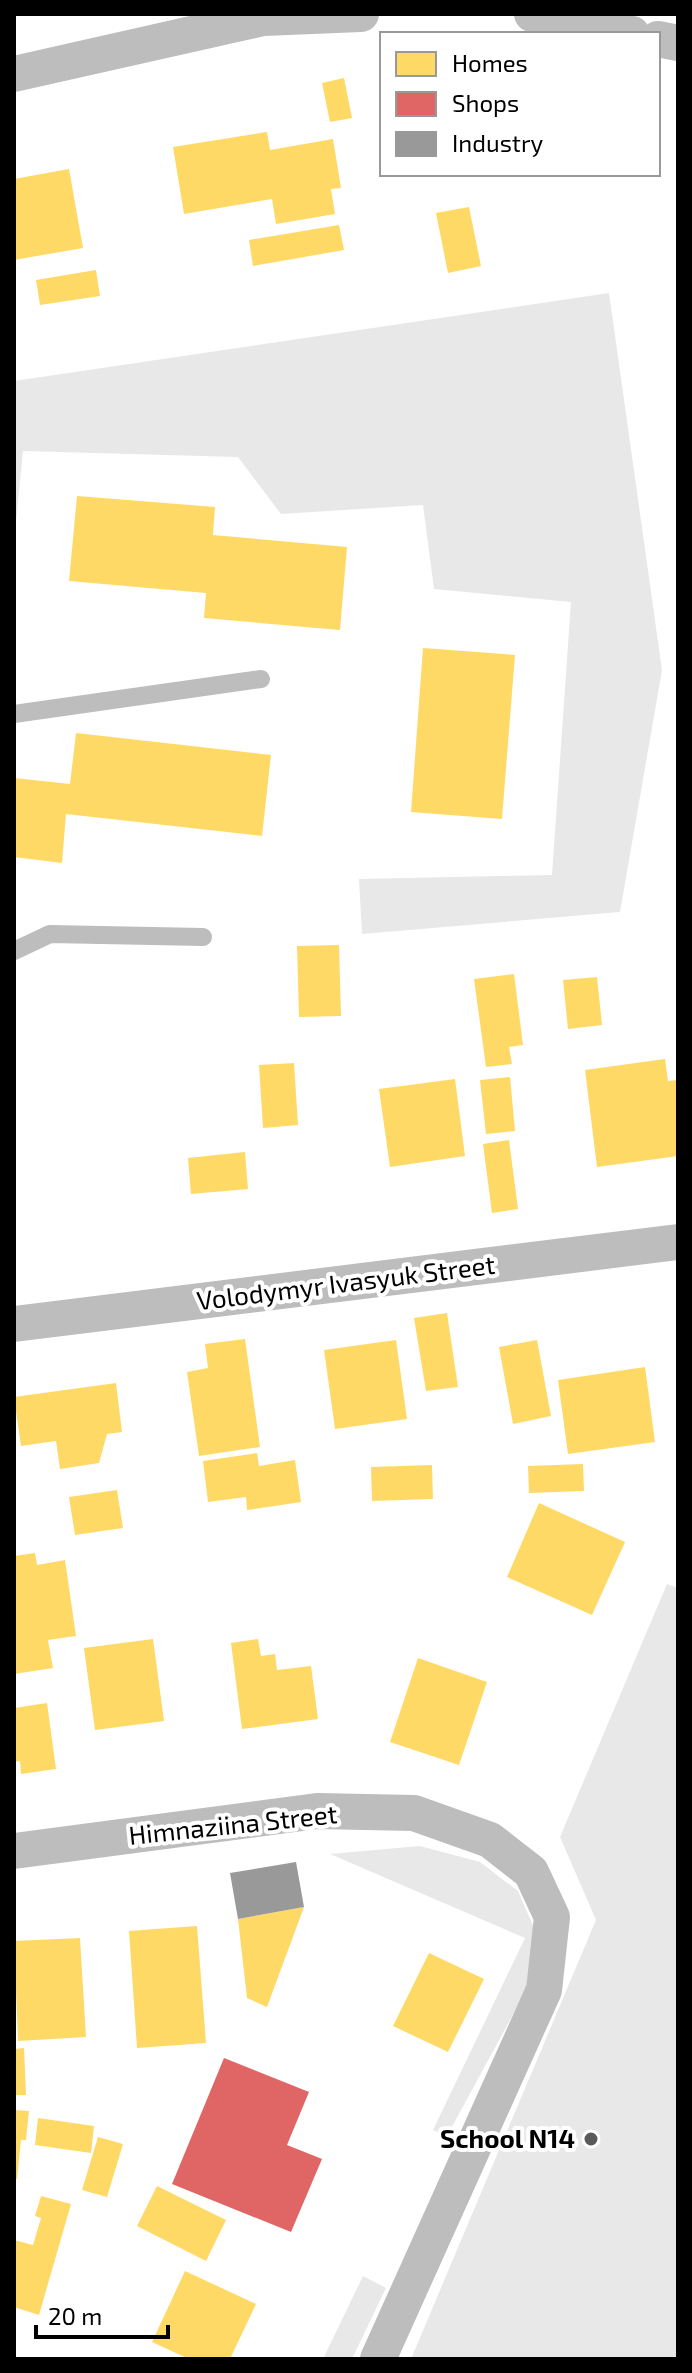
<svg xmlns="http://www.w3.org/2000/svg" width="692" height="2373" font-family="'Exo 2',sans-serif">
<rect width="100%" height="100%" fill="#fff"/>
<!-- green -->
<path fill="#e8e8e8" d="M 609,293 L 662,670 L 620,912 L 362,934 L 359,879 L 552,875 L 571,602 L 434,589 L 423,505 L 281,514 L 238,457 L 23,451 L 14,542 L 14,381 Z
M 667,1584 L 678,1588 L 678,2359 L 411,2359 L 596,1920 L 560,1837 Z
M 420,1846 L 480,1862 L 518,1891 L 534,1928 L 529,1985 L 447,2136 L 433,2130 L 525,1938 L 330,1854 Z
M 363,2276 L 386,2288 L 352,2359 L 323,2359 Z"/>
<!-- homes -->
<path fill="#ffd966" d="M 344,78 L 352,118 L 330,122 L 322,83 Z
M 267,132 L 270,150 L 333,139 L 341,188 L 331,189 L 335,214 L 276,224 L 272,199 L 184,214 L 173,147 Z
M 69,169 L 83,248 L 14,260 L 14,179 Z
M 469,207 L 481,266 L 448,273 L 436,213 Z
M 339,225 L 344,250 L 253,266 L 249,240 Z
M 96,270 L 100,296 L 40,305 L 36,280 Z
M 77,496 L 215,507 L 213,535 L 347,547 L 340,630 L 204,618 L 206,593 L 69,581 Z
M 423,648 L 515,655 L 502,819 L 411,812 Z
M 76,733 L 271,755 L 262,836 L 66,814 L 62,863 L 14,857 L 14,778 L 70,784 Z
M 339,945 L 341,1016 L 299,1017 L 297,946 Z
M 514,974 L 523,1045 L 509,1047 L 512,1064 L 486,1067 L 474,979 Z
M 597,977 L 602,1025 L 568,1029 L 563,980 Z
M 665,1059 L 668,1081 L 678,1080 L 678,1156 L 597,1167 L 585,1070 Z
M 294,1063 L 298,1125 L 263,1128 L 259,1065 Z
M 510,1077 L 515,1131 L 486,1134 L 480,1080 Z
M 455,1079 L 465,1156 L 390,1167 L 379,1089 Z
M 509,1140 L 518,1209 L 492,1213 L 483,1144 Z
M 245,1152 L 248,1189 L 191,1194 L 188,1158 Z
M 447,1313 L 458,1387 L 426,1391 L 414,1318 Z
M 245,1339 L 260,1447 L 199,1456 L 187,1372 L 208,1368 L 205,1344 Z
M 396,1340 L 407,1419 L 335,1429 L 324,1350 Z
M 537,1340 L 551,1416 L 513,1424 L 499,1347 Z
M 645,1367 L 655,1442 L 568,1454 L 558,1380 Z
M 116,1383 L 122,1432 L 107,1434 L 99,1463 L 60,1469 L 56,1441 L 21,1446 L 14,1397 Z
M 257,1453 L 259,1466 L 295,1460 L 301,1502 L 247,1510 L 246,1497 L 208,1502 L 203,1461 Z
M 583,1464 L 584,1491 L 529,1493 L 528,1466 Z
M 432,1465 L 433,1499 L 372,1501 L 371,1467 Z
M 117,1490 L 123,1528 L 75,1535 L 69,1497 Z
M 539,1503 L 625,1542 L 592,1615 L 507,1577 Z
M 35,1553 L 37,1565 L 65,1560 L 76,1636 L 48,1640 L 53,1668 L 14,1674 L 14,1556 Z
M 153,1639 L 164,1721 L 95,1730 L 84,1648 Z
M 258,1639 L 261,1656 L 275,1654 L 277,1670 L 311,1666 L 318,1719 L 242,1729 L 231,1643 Z
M 418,1658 L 487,1682 L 459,1765 L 390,1742 Z
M 47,1703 L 56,1769 L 21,1774 L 20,1761 L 14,1762 L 14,1708 Z
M 304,1907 L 267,2007 L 247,1998 L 238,1919 Z
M 197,1926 L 206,2043 L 137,2048 L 129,1931 Z
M 80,1938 L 86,2037 L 18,2041 L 14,1941 Z
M 429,1953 L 484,1979 L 448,2052 L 393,2026 Z
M 24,2048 L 26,2095 L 14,2095 L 14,2049 Z
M 14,2110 L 29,2111 L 26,2140 L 21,2140 L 17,2179 L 14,2179 Z
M 38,2118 L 94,2126 L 91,2153 L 35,2145 Z
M 98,2137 L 123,2144 L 107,2197 L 82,2190 Z
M 157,2186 L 226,2220 L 206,2261 L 137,2226 Z
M 41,2196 L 71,2204 L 39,2315 L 14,2307 L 14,2240 L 33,2245 L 41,2218 L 35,2216 Z
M 185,2271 L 256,2304 L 230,2359 L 189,2359 L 152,2342 Z"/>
<!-- shops -->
<path fill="#e06666" d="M 224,2058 L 309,2092 L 287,2145 L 322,2159 L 291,2232 L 172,2184 Z"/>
<!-- industry -->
<path fill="#999" d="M 296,1862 L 304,1907 L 238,1919 L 230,1873 Z"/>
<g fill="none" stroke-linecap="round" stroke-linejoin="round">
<!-- service -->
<path stroke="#bdbdbd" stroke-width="18" d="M 14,714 L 261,679
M 14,951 L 50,934 L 203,937"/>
<!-- minor -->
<path stroke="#bdbdbd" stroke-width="36" d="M 532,14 L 632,34
M 658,39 L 678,43
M 14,74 L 263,18 L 361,14
M 14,1324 L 678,1242
M 14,1851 L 317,1811 L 414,1813 L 490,1840 L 531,1872 L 552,1917 L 544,1990 L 378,2359"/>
</g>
<!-- markers -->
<circle fill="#595959" stroke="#fff" stroke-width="3" cx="591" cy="2139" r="8"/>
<g text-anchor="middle" stroke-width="8" stroke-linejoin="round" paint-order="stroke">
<!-- street labels -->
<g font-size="26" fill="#000" stroke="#fff">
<text transform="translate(346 1283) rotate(-7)" y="9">Volodymyr Ivasyuk Street</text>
<text transform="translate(233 1825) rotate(-6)" y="9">Himnaziina Street</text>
</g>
<!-- poi labels -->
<g font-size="26" font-weight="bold" fill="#000" stroke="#fff" text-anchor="end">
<text x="575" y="2148">School N14</text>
</g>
</g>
<!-- border -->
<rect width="692" height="2373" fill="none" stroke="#000000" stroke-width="32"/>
<!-- legend -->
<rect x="380" y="32" width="280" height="144" fill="#ffffff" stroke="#999999" stroke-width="2"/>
<rect x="396" y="52" width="40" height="24" fill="#ffd966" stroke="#999999" stroke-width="2"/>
<text x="452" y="72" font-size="24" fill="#000000">Homes</text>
<rect x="396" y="92" width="40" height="24" fill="#e06666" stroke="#999999" stroke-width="2"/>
<text x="452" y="112" font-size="24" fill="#000000">Shops</text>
<rect x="396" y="132" width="40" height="24" fill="#999999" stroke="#999999" stroke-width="2"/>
<text x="452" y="152" font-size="24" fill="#000000">Industry</text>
<!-- scale -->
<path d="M36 2325v12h132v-12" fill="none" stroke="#000000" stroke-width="4"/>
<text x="48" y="2325" font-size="24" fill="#000000" stroke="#ffffff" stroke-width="6" paint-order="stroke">20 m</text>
</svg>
